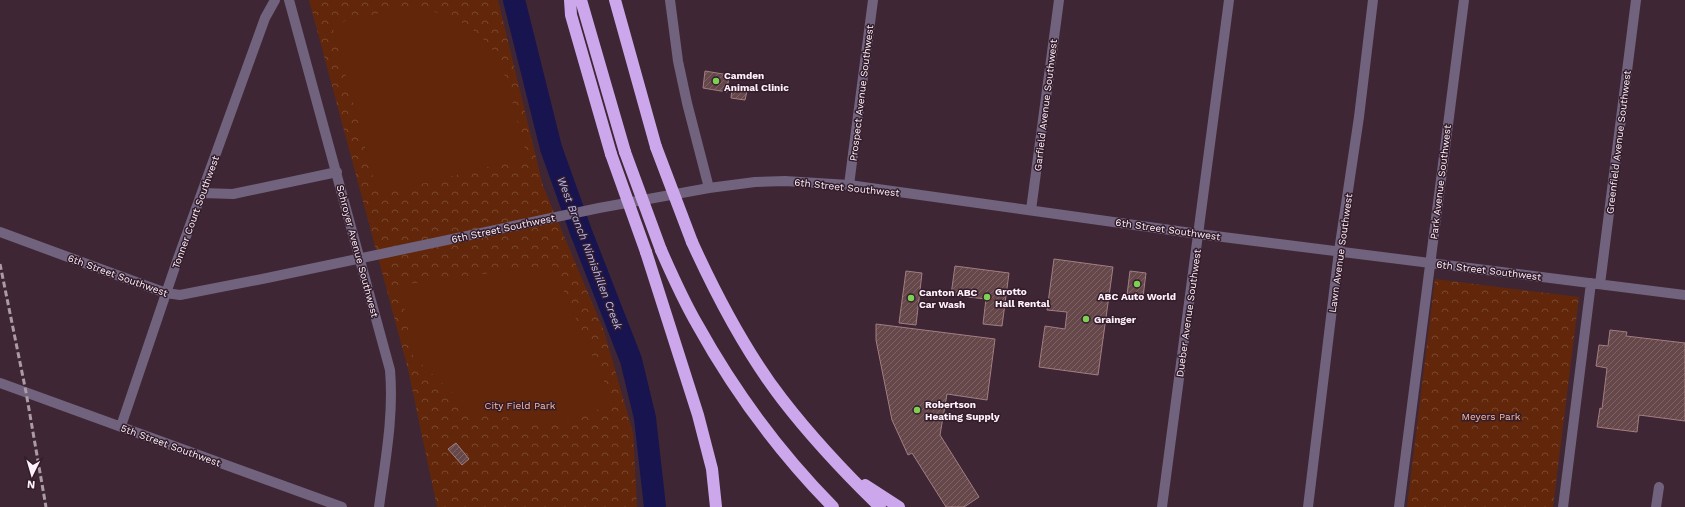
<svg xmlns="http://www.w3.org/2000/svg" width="1685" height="507" font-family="'Work Sans',sans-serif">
<defs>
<pattern id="park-crowns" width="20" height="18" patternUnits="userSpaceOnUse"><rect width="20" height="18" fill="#62270a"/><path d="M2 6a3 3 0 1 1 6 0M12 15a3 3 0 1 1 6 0" fill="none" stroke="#7a472e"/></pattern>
<pattern id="building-hatch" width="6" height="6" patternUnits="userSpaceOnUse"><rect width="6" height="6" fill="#66474a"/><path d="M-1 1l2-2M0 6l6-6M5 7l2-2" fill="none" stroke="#7d6265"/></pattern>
</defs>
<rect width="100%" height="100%" fill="#3e2635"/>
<!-- park -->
<path fill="url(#park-crowns)" d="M 309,0 L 498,0 L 543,186 L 604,331 L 633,433 L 637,507 L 437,507 L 408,369 Z
M 1435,279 L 1579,297 L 1553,507 L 1407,507 Z"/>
<!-- pitch -->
<path fill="#62270a" d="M 403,8 C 443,9 480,24 500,62 C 505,73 507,86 511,97 C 516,117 522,137 527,157 L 385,193 L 376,188 L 332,24 Z
M 552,265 L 614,404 L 552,425 L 472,411 L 413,356 L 400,285 Z"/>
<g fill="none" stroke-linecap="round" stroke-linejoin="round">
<!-- river -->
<path stroke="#18144f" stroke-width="22" d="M 514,0 L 551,148 L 581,232 L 631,360 L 645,418 L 655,507"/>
</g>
<!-- building -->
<path fill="url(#building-hatch)" stroke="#a27e82" d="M 705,71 L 729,75 L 727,92 L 703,88 Z
M 732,89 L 747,91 L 745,100 L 731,98 Z
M 1054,259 L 1113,267 L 1098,375 L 1039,367 L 1045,326 L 1065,329 L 1067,312 L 1047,310 Z
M 955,266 L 1009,273 L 1002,326 L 983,324 L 986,299 L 951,295 Z
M 906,271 L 922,273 L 916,325 L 899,323 Z
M 1130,271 L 1146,273 L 1143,297 L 1127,295 Z
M 876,324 L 995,339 L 987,400 L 947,394 L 940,435 L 979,497 L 964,507 L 946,507 L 912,453 L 908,455 L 892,420 L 876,340 Z
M 1610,330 L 1627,332 L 1626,336 L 1685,343 L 1685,421 L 1639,415 L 1637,432 L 1597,427 L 1600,408 L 1602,409 L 1607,368 L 1596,366 L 1599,345 L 1608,346 Z
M 456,443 L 469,459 L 462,465 L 448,449 Z"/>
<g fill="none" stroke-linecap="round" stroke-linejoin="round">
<!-- minor -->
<path stroke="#71627d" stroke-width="10" d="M 289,0 L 390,370 C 394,416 385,462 379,507
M 670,0 L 678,61 L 687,103 L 709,188
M 849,185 L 873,0
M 202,193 L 233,194 L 337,172
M 1031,210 L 1059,0
M 0,232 L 166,293 L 180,295 L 267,278 L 599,208 L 709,188 L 755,182 L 785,181 L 849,185 L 1199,234 L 1685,295
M 1600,284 L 1636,0
M 0,383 L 342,507
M 121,426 L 177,261 L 265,18 L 275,0
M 1162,507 L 1229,0
M 1308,507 L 1339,251 L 1359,117 L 1373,0
M 1399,507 L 1464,0
M 1563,507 L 1591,283
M 1656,507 L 1659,487"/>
<!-- highway -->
<path stroke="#cca7eb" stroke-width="12" d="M 570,0 L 571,15 L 611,154
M 581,0 L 625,152
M 615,0 L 656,147
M 692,242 C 717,297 745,351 782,399 C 812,438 845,473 880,507
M 661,250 C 672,275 683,300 697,324 C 734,391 779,452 833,507
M 646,252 L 698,415 L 712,469 L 716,507
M 865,485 L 899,507"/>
<!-- rail -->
<path stroke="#ac9aa5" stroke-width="3" stroke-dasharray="6 3" stroke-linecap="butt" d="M 0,264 L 26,392 L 46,507"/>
<!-- highway-bridge -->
<path stroke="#cca7eb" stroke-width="12" d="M 656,147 L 692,242
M 625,152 L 661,250
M 611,154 L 646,252"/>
</g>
<!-- markers -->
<g fill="#7ed053" stroke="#331c2b" stroke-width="1.5">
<circle cx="716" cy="81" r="4"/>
<circle cx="1137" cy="284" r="4"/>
<circle cx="987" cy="297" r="4"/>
<circle cx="911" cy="298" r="4"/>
<circle cx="1086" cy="319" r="4"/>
<circle cx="917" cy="410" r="4"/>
</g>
<g text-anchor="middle" stroke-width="3" stroke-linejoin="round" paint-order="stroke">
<!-- poi labels -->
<g font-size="10" font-weight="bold" fill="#fef1f9" stroke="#331c2b" text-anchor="start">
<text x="724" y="79">Camden<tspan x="724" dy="12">Animal Clinic</tspan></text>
<text x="995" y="295">Grotto<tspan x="995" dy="12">Hall Rental</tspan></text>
<text x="919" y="296">Canton ABC<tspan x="919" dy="12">Car Wash</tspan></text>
<text x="1137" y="300" text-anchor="middle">ABC Auto World</text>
<text x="1094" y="323">Grainger</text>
<text x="925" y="408">Robertson<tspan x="925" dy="12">Heating Supply</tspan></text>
</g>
<!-- street labels -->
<g font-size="10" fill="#fef1f9" stroke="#331c2b">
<text transform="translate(861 93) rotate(-83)" y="4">Prospect Avenue Southwest</text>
<text transform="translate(1045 105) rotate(-83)" y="4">Garfield Avenue Southwest</text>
<text transform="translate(1618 142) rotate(-83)" y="4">Greenfield Avenue Southwest</text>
<text transform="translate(1440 182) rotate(-83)" y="4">Park Avenue Southwest</text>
<text transform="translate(847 187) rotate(6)" y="4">6th Street Southwest</text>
<text transform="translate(195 212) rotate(-70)" y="4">Tonner Court Southwest</text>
<text transform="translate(503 228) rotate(-12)" y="4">6th Street Southwest</text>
<text transform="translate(1168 229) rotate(8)" y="4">6th Street Southwest</text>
<text transform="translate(358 251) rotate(75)" y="4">Schroyer Avenue Southwest</text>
<text transform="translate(1340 253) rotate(-82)" y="4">Lawn Avenue Southwest</text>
<text transform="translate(1489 270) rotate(7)" y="4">6th Street Southwest</text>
<text transform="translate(118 275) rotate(20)" y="4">6th Street Southwest</text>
<text transform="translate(1188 313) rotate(-82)" y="4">Dueber Avenue Southwest</text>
<text transform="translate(171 445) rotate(20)" y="4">5th Street Southwest</text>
</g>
<!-- park labels -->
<g font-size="10" fill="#f9bba2" stroke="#331c2b">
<text x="520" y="409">City Field Park</text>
<text x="1491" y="420">Meyers Park</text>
</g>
<!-- water labels -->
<g font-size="11" font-style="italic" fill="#b6bff7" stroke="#331c2b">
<text transform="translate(590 253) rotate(69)" y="4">West Branch Nimishillen Creek</text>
</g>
</g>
<!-- north arrow -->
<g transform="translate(32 475) rotate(185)" stroke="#331c2b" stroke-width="3" paint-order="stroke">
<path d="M0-3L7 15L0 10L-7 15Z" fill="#fef1f9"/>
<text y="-6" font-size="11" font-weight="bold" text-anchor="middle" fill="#fef1f9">N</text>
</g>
</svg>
